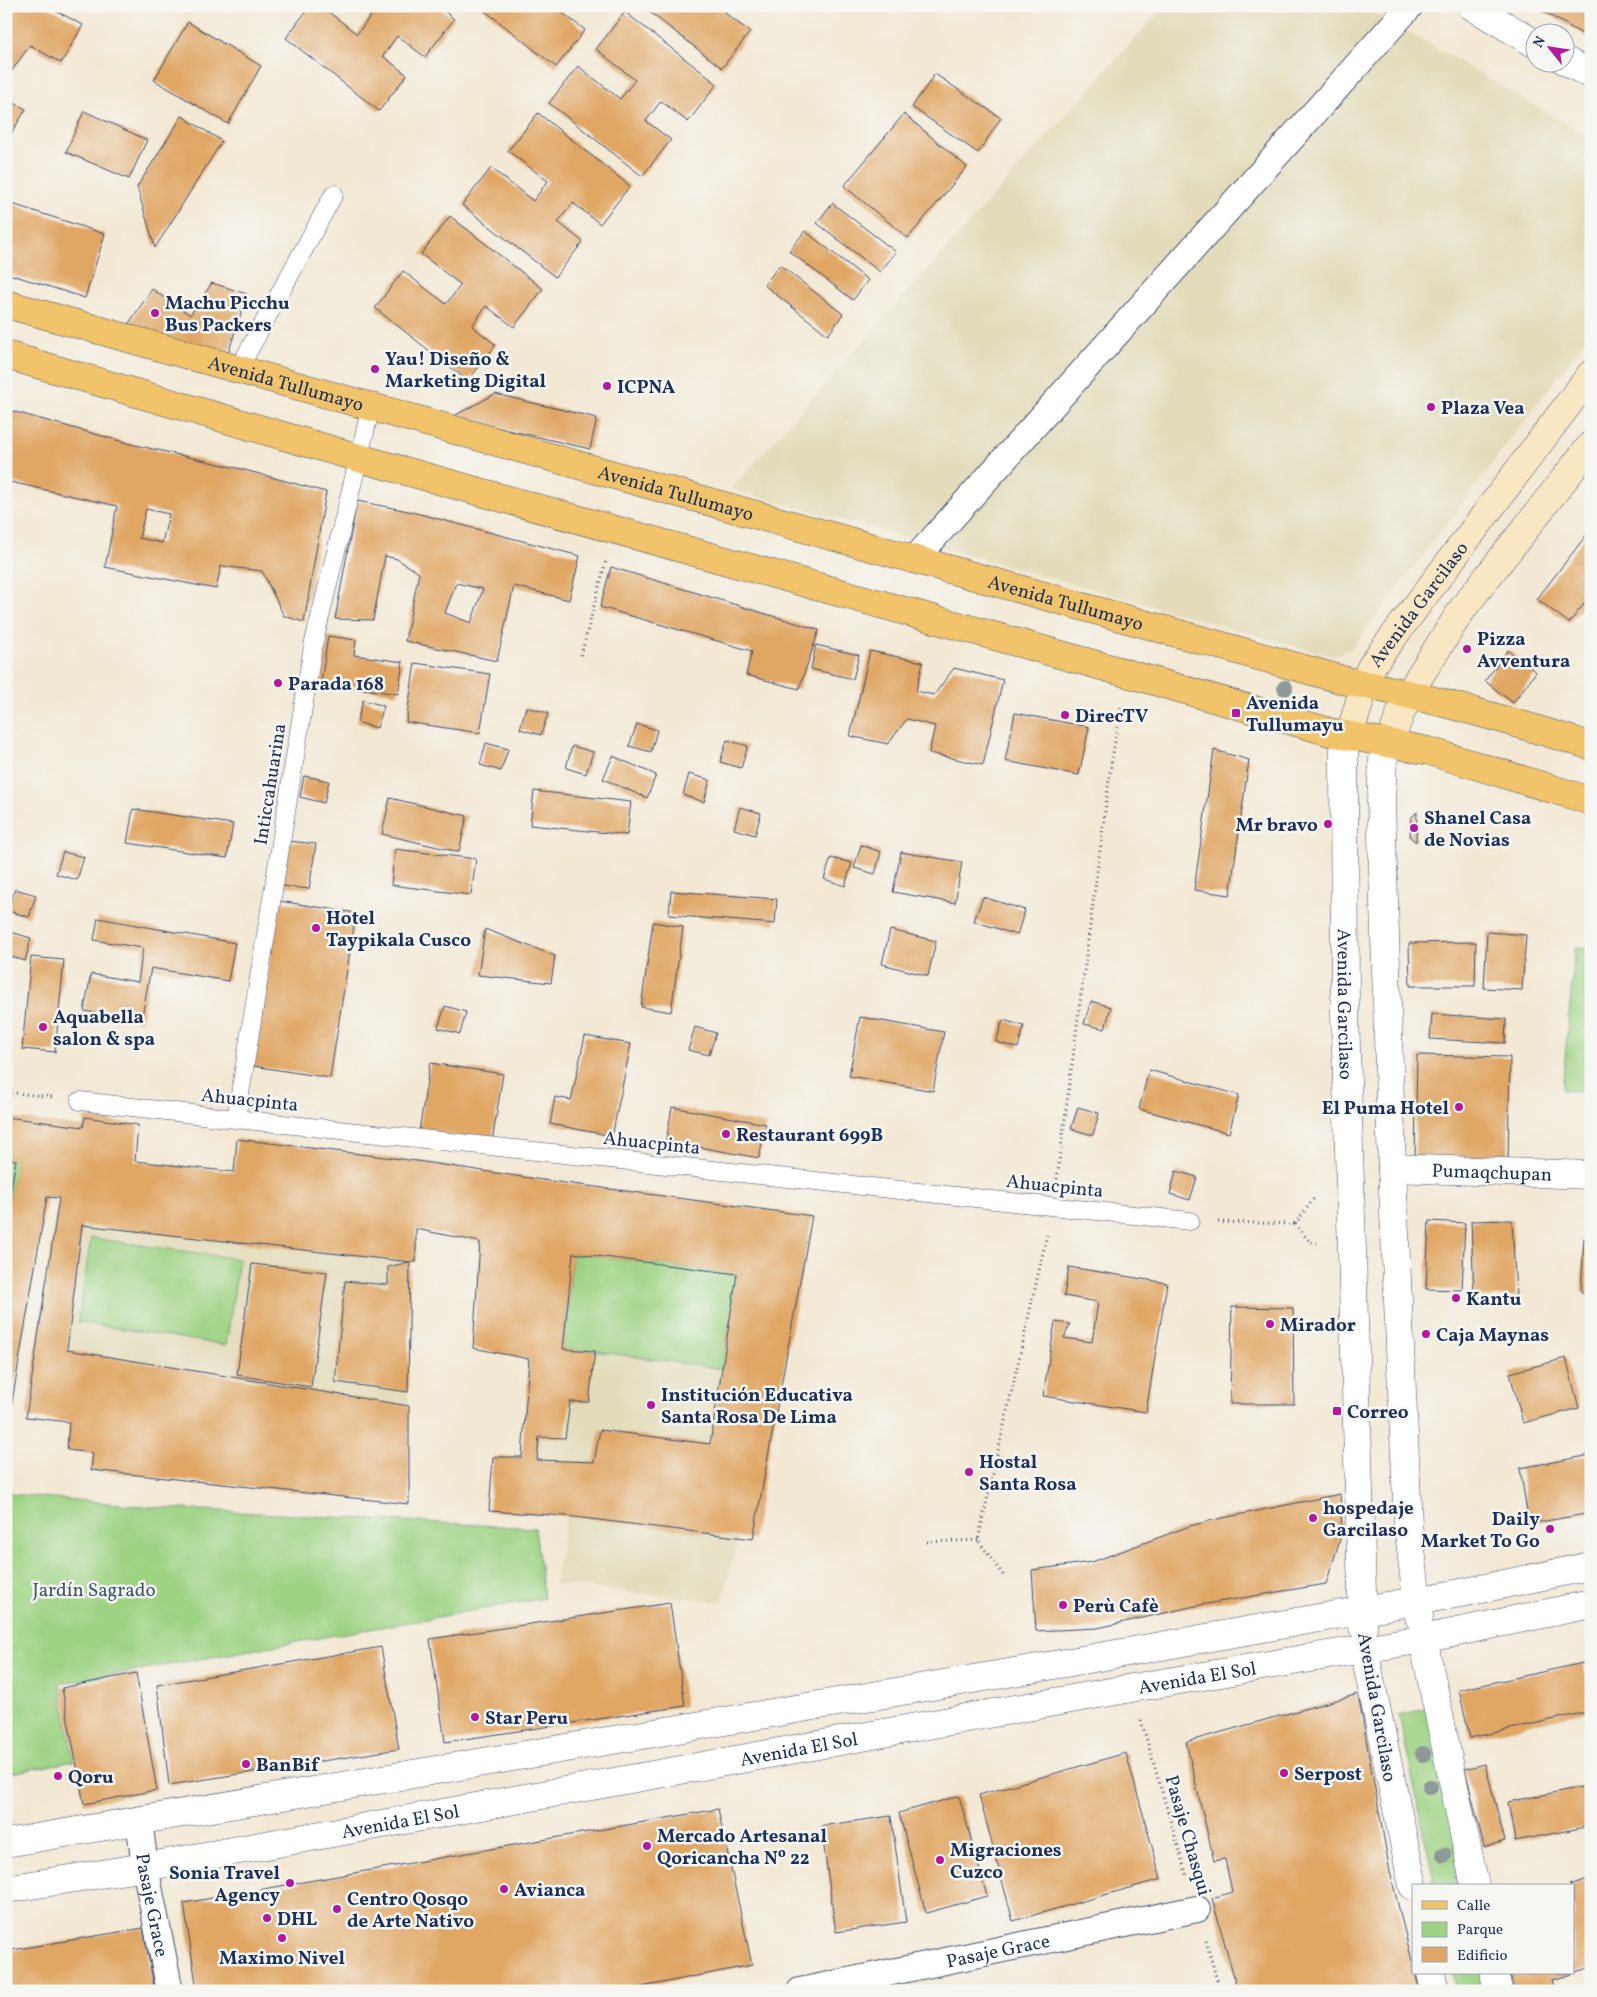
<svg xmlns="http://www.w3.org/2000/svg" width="1597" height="1997" font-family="Vollkorn,serif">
<rect width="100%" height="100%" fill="#f6f6f2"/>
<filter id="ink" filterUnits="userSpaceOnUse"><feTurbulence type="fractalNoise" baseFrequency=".02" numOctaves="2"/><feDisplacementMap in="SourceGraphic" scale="10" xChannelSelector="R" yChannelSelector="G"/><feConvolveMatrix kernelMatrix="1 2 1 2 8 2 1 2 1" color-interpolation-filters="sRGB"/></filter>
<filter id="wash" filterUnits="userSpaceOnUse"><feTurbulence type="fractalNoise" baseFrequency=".0096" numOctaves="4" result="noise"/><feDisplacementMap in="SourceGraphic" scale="20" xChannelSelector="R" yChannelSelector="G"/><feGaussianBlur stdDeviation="1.12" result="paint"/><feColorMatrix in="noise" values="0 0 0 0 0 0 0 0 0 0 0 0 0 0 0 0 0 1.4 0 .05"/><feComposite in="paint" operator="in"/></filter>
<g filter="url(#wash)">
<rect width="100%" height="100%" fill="#f3e8d4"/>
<!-- built -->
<path fill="#e3dbba" d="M 1164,6 L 1363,6 L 1591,138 L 1591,333 L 1362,635 L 1351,649 L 1333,656 L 731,489 Z
M 85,1117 L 138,1125 L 135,1161 L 233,1172 L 237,1139 L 417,1161 L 543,1180 L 812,1216 L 753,1539 L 739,1536 L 722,1602 L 555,1584 L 566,1517 L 489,1511 L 493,1457 L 522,1456 L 529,1359 L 474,1346 L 479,1241 L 416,1229 L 416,1262 L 410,1262 L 408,1392 L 409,1504 L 91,1472 L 93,1453 L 67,1450 L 69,1422 L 26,1417 L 59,1198 L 75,1199 Z"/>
<!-- green -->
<path fill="#9ed384" stroke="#5c8171" d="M 1575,948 L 1591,949 L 1591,1093 L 1562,1090 Z
M 6,1159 L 16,1160 L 6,1218 Z
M 91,1238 L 239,1259 L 226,1345 L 78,1322 Z
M 573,1253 L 737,1274 L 722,1369 L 595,1351 L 563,1349 Z
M 6,1475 L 10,1494 L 164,1508 L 535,1528 L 544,1598 L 60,1684 L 74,1761 L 6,1774 Z
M 1429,1708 L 1466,1886 L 1435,1886 L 1399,1715 Z
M 1453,1973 L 1484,1973 L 1487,1991 L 1456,1991 Z"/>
<g id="blocks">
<!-- building -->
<path fill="#e0a663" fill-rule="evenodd" d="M 6,6 L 46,6 L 83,25 L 61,63 L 30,45 L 6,79 Z
M 310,6 L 321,6 L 357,34 L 372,14 L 362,6 L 438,6 L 454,19 L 425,57 L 397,36 L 383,56 L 407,75 L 379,111 L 286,38 Z
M 479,6 L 564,6 L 560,11 L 585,30 L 556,67 Z
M 642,6 L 730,6 L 725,13 L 750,32 L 722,68 Z
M 757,6 L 773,6 L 767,14 Z
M 1534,6 L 1591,6 L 1591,39 Z
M 625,12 L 717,84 L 688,122 L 661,101 L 646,121 L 671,140 L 642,176 L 549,103 L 578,66 L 620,99 L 635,80 L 596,49 Z
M 188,22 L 261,66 L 228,124 L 154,80 Z
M 935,74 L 1001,118 L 978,153 L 912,107 Z
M 6,99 L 26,109 L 6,142 Z
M 84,111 L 147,140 L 129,179 L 66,152 Z
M 538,113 L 630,186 L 600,224 L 573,203 L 558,222 L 583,242 L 555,277 L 462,205 L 491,168 L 533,201 L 548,181 L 508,151 Z
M 904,114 L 967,167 L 908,238 L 844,186 Z
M 182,116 L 222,141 L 155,248 L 137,187 Z
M 6,202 L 105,234 L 85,298 L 6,273 Z
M 832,203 L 896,252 L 880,272 L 817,223 Z
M 450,216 L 543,289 L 514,327 L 486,306 L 472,326 L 496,345 L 468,381 L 375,308 L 403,271 L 446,304 L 461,285 L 421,254 Z
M 805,231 L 868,280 L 853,300 L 789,251 Z
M 780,265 L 843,314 L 828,335 L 764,285 Z
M 212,283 L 247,294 L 227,357 L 127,326 L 152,289 L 190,315 Z
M 495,394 L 597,418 L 590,449 L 452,417 Z
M 8,410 L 131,444 L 241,469 L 326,492 L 304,622 L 284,616 L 262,571 L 221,566 L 216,589 L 105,567 L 117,506 L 6,481 L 6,423 ZM 146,509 L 169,514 L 162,543 L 139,538 Z
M 357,501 L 408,511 L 580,556 L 569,600 L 514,586 L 497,661 L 405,641 L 419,573 L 397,559 L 385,556 L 373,620 L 335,619 ZM 456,583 L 483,589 L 471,623 L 445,613 Z
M 1591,529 L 1591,595 L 1569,623 L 1537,599 Z
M 611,567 L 819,630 L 799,689 L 746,675 L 752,651 L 600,607 Z
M 328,636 L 356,640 L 354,655 L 403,662 L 398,694 L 321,683 Z
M 816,645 L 859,655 L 853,679 L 811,669 Z
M 1508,650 L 1536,672 L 1513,703 L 1485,681 Z
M 870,651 L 923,662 L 916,691 L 934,695 L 954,668 L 1003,680 L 983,765 L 929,753 L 935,726 L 907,719 L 888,744 L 850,736 Z
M 415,663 L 490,674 L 480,733 L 406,722 Z
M 363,700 L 384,706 L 377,728 L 357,722 Z
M 526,707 L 548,713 L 541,735 L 520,729 Z
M 1015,713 L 1089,727 L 1079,775 L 1005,761 Z
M 637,724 L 657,730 L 651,752 L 629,746 Z
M 727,740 L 748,746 L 741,768 L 720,762 Z
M 486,743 L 508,749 L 501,771 L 480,765 Z
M 572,746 L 593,752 L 586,774 L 566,768 Z
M 1214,750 L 1249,760 L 1230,895 L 1194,890 Z
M 613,756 L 656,775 L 647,798 L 603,779 Z
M 689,774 L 710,780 L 704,802 L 683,795 Z
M 304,776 L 329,781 L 324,803 L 300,797 Z
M 534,791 L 631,802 L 627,835 L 530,825 Z
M 390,798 L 467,816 L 459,852 L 382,834 Z
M 740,807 L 761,813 L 755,835 L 734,829 Z
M 133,809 L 233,824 L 227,858 L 127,843 Z
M 1417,812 L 1416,842 L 1410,837 L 1411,818 Z
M 288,841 L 316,844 L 309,889 L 283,886 Z
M 861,845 L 881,852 L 875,874 L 854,868 Z
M 395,849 L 476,859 L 471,895 L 391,885 Z
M 63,852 L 84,857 L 77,880 L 56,874 Z
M 901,852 L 962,862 L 955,903 L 893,892 Z
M 831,858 L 852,863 L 845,886 L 824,879 Z
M 15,889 L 36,895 L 29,917 L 8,911 Z
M 671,891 L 777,899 L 775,924 L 669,915 Z
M 983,897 L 1025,910 L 1017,935 L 974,921 Z
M 279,901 L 356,913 L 330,1078 L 253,1066 Z
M 98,918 L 235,943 L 228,981 L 151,968 L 141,1021 L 84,1011 L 91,974 L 138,982 L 143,948 L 94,940 Z
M 653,922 L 683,927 L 671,1012 L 641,1007 Z
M 485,929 L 555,956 L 551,983 L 478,975 Z
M 890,930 L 936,941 L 928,976 L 882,964 Z
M 11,932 L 31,938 L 25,961 L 6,955 L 6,947 Z
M 1487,932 L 1526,935 L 1522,990 L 1484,988 Z
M 1476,942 L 1475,986 L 1410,986 L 1409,943 Z
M 31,957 L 64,960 L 55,1052 L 22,1049 Z
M 1091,1001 L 1111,1007 L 1105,1029 L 1084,1024 Z
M 445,1006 L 466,1012 L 460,1034 L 438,1028 Z
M 1432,1014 L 1506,1019 L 1505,1043 L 1430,1039 Z
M 860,1017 L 944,1032 L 933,1091 L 849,1076 Z
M 1003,1020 L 1024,1026 L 1018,1048 L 996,1042 Z
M 695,1027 L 716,1033 L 709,1055 L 688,1050 Z
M 585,1036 L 631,1044 L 612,1136 L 550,1124 L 555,1097 L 571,1100 Z
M 1417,1055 L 1510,1057 L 1508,1161 L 1415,1160 Z
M 430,1063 L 503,1074 L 492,1142 L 419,1131 Z
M 1149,1070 L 1239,1095 L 1229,1133 L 1139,1109 Z
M 672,1107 L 766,1124 L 759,1158 L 666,1141 Z
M 1078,1107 L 1099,1113 L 1093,1135 L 1071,1129 Z
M 6,1117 L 83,1127 L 85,1117 L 138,1125 L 135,1161 L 234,1172 L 237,1139 L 417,1161 L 543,1180 L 812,1216 L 753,1539 L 566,1516 L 489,1511 L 493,1457 L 522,1457 L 529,1359 L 473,1348 L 480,1242 L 416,1229 L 416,1262 L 410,1262 L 408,1392 L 335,1382 L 345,1281 L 388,1285 L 388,1267 L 410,1262 L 82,1225 L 67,1350 L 409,1406 L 409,1504 L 91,1470 L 93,1453 L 67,1450 L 69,1422 L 26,1417 L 59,1198 L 47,1197 L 6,1437 L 6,1218 L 16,1160 L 6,1159 ZM 573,1253 L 737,1274 L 710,1444 L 600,1430 L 594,1462 L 537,1460 L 539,1437 L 565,1438 L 570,1402 L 589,1402 L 595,1351 L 563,1349 Z
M 1176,1171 L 1197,1177 L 1190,1200 L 1170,1194 Z
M 1512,1220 L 1516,1296 L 1474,1298 L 1471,1221 Z
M 1429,1221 L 1465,1223 L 1462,1290 L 1426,1289 Z
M 1584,1238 L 1591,1238 L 1591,1293 L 1581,1292 Z
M 252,1264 L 327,1272 L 311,1387 L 237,1375 Z
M 1069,1267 L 1167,1283 L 1146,1412 L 1043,1396 L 1055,1322 L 1070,1324 L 1064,1338 L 1092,1342 L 1098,1302 L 1064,1296 Z
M 1232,1307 L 1293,1308 L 1294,1404 L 1230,1404 Z
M 1566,1358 L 1579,1408 L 1523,1423 L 1510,1373 Z
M 1591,1455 L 1591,1513 L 1529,1524 L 1520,1468 Z
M 1340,1494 L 1342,1533 L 1326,1584 L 1200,1605 L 1098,1628 L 1036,1631 L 1032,1570 L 1092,1562 L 1190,1526 L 1213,1520 Z
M 670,1603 L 685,1706 L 445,1742 L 430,1639 Z
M 381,1647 L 399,1749 L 169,1785 L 157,1685 Z
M 1583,1663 L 1591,1698 L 1591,1711 L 1470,1738 L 1459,1690 Z
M 136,1673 L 157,1790 L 84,1804 L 62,1688 Z
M 1358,1694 L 1390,1872 L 1413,1965 L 1413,1973 L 1415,1973 L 1420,1991 L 1238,1991 L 1212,1898 L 1232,1892 L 1225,1859 L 1214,1861 L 1186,1742 Z
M 1126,1753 L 1161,1879 L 1013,1921 L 979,1795 Z
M 1485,1764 L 1505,1841 L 1484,1847 L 1465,1769 Z
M 1591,1785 L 1591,1826 L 1515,1841 L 1508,1802 Z
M 959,1796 L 987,1896 L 926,1913 L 899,1813 Z
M 718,1809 L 752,1965 L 632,1989 L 633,1991 L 197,1991 L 184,1903 Z
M 891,1816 L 906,1922 L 836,1932 L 821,1826 Z
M 1591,1878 L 1591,1971 L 1589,1968 L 1573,1973 L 1573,1886 L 1570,1885 Z
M 143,1928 L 155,1991 L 6,1991 L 6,1951 Z
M 1509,1973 L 1572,1973 L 1572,1974 L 1552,1980 L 1556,1991 L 1515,1991 Z"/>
</g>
</g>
<g filter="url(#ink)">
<use href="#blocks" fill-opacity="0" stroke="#3b4b70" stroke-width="1"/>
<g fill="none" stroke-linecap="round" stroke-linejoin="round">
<!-- service casing -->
<g stroke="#3b4b70" stroke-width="19">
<path id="service" d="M 238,370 L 334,194
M 80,1101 L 236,1119 L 1190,1221
M 236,1119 L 313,646 L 371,407"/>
</g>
<!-- pedestrian casing -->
<g stroke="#3b4b70" stroke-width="28">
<g id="pedestrian">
<path d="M 914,560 L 1410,6"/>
<path id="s1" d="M 139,1820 L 145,1867 L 170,1991"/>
<path id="s2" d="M 800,1991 L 1197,1909"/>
</g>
</g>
<!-- minor casing -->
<g stroke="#3b4b70" stroke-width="29">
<g id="minor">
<path d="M 1472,6 L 1534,43"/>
<path d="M 1564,60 L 1591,75"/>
<path id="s3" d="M 1392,1168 L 1591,1175"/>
<path d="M 1423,1639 L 1475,1886"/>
<path d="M 1364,1649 L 1413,1886"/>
<path d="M 1431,1973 L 1435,1991"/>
<path d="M 1494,1973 L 1498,1991"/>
</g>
</g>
<!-- tertiary casing -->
<g stroke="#3b4b70" stroke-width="29">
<g id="tertiary">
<path id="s4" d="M 1349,737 L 1344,750 L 1345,1013 L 1363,1627"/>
<path d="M 1389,744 L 1383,760 L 1381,802 L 1392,1168 L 1408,1524 L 1419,1617"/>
<path d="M 6,1843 L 1020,1671 L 1466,1592 L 1591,1566"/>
<path id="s5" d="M 6,1889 L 145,1867 L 1132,1688 L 1423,1639 L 1591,1604"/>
</g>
</g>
<!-- secondary casing -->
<g stroke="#3b4b70" stroke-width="29">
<g id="secondary">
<path id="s6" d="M 1349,737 L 1369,671 L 1375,661 L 1591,374"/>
<path d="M 1389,744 L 1401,712 L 1419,677 L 1463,608 L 1591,445"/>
</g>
</g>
<!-- primary casing -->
<g stroke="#3b4b70" stroke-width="29">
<g id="primary">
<path id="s7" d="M 6,304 L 1347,681 C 1430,697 1510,721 1591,746"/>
<path d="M 6,355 L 359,458 L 1126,673 L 1330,732 L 1429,751 L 1591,801"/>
</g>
</g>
<!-- path -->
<path stroke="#3b4b70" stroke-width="3" stroke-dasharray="1 4" stroke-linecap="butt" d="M 581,655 L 606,561
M 6,1092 L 52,1097
M 1057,1179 L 1111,765 L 1121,707
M 1218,1222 L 1295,1224
M 1295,1224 L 1310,1242 L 1317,1243
M 1295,1224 L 1315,1197
M 927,1542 L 978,1540
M 1003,1575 L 978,1540 L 1047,1235
M 1141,1720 L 1187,1877
M 1206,1941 L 1220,1991"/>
<!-- service -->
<use href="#service" stroke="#fff" stroke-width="18"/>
<!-- pedestrian -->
<use href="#pedestrian" stroke="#fff" stroke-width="26"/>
<!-- minor -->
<use href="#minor" stroke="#fff" stroke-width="28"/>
<!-- tertiary -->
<use href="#tertiary" stroke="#fff" stroke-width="28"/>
<!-- secondary -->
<use href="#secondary" stroke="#f9e7c3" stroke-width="28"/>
<!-- primary -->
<use href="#primary" stroke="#f1c36a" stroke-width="28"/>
</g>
<!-- trees -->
<g fill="#8e9999">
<circle cx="1285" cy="688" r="8"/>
<circle cx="1423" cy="1754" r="8"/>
<circle cx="1430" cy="1787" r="8"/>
<circle cx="1444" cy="1855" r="8"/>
</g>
</g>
<!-- markers -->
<g fill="#b5179e" stroke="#f6f6f2" stroke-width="2">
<circle cx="155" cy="313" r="5"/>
<circle cx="375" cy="369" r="5"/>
<circle cx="607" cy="386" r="5"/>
<circle cx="1431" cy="407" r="5"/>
<circle cx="1467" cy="649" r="5"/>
<circle cx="278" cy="683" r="5"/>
<rect x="1231" y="708" width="10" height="10" rx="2.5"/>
<circle cx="1065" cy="715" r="5"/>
<circle cx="1328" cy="824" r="5"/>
<circle cx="1414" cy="828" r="5"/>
<circle cx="316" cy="928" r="5"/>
<circle cx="43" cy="1027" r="5"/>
<circle cx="1459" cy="1107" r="5"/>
<circle cx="726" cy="1134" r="5"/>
<circle cx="1456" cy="1298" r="5"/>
<circle cx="1270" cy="1324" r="5"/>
<circle cx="1426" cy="1334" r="5"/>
<circle cx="651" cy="1405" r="5"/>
<rect x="1332" y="1406" width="10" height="10" rx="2.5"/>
<circle cx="969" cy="1472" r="5"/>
<circle cx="1313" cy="1518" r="5"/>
<circle cx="1550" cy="1529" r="5"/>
<circle cx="1063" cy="1605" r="5"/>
<circle cx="475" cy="1717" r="5"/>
<circle cx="246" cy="1764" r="5"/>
<circle cx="1284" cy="1773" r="5"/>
<circle cx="58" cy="1776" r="5"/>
<circle cx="647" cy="1846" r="5"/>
<circle cx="940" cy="1860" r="5"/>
<circle cx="290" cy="1883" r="5"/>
<circle cx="504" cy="1889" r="5"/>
<circle cx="337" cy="1909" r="5"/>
<circle cx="267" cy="1918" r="5"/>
<circle cx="282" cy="1938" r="5"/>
</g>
<g text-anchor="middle" stroke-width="5" stroke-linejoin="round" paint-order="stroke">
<!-- poi labels -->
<g font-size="19" font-weight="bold" fill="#1b2f5e" stroke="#f6f6f2" text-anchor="start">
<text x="165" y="309">Machu Picchu<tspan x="165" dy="22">Bus Packers</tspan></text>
<text x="385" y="365">Yau! Diseño &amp;<tspan x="385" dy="22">Marketing Digital</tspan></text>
<text x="617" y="393">ICPNA</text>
<text x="1441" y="414">Plaza Vea</text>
<text x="1477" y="645">Pizza<tspan x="1477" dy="22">Avventura</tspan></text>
<text x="288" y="690">Parada 168</text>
<text x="1246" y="709">Avenida<tspan x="1246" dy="22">Tullumayu</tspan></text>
<text x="1075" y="722">DirecTV</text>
<text x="1424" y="824">Shanel Casa<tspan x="1424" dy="22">de Novias</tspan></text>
<text x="1318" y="831" text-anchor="end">Mr bravo</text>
<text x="326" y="924">Hotel<tspan x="326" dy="22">Taypikala Cusco</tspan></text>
<text x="53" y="1023">Aquabella<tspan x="53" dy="22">salon &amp; spa</tspan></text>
<text x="1449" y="1114" text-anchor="end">El Puma Hotel</text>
<text x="736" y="1141">Restaurant 699B</text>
<text x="1466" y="1305">Kantu</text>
<text x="1280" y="1331">Mirador</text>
<text x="1436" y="1341">Caja Maynas</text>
<text x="661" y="1401">Institución Educativa<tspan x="661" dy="22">Santa Rosa De Lima</tspan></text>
<text x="1347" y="1418">Correo</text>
<text x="979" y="1468">Hostal<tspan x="979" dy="22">Santa Rosa</tspan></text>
<text x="1323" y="1514">hospedaje<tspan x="1323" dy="22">Garcilaso</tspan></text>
<text x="1540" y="1525" text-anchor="end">Daily<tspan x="1540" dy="22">Market To Go</tspan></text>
<text x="1073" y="1612">Perù Cafè</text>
<text x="485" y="1724">Star Peru</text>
<text x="256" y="1771">BanBif</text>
<text x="1294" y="1780">Serpost</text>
<text x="68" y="1783">Qoru</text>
<text x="657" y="1842">Mercado Artesanal<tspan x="657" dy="22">Qoricancha Nº 22</tspan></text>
<text x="950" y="1856">Migraciones<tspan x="950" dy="22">Cuzco</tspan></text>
<text x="280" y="1879" text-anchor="end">Sonia Travel<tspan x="280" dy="22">Agency</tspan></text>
<text x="514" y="1896">Avianca</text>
<text x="347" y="1905">Centro Qosqo<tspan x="347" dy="22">de Arte Nativo</tspan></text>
<text x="277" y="1925">DHL</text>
<text x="282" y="1964" text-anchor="middle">Maximo Nivel</text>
</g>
<!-- street labels -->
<g font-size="19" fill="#1b2f5e" stroke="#f6f6f2">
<text dy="7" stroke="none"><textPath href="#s7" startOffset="291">Avenida Tullumayo</textPath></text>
<text dy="7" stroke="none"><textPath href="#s7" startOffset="696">Avenida Tullumayo</textPath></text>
<text dy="7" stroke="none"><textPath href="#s7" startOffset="1101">Avenida Tullumayo</textPath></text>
<text dy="7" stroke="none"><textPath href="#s6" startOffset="152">Avenida Garcilaso</textPath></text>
<text transform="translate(269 784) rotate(-81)" y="7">Inticcahuarina</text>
<text dy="7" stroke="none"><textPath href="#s4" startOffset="268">Avenida Garcilaso</textPath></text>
<text transform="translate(250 1099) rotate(6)" y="7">Ahuacpinta</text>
<text transform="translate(652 1142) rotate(6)" y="7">Ahuacpinta</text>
<text dy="7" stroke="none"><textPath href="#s3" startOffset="100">Pumaqchupan</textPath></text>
<text transform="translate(1055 1185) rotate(6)" y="7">Ahuacpinta</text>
<text dy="7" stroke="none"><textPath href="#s5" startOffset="1210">Avenida El Sol</textPath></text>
<text transform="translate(1378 1707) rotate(80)" y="7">Avenida Garcilaso</text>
<text dy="7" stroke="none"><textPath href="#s5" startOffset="805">Avenida El Sol</textPath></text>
<text dy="7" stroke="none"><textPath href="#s5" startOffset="400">Avenida El Sol</textPath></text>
<text transform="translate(1189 1835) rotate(74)" y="7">Pasaje Chasqui</text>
<text dy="7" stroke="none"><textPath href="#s1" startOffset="86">Pasaje Grace</textPath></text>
<text dy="7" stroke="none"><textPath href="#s2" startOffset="202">Pasaje Grace</textPath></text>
</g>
<!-- park labels -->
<g font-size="19" fill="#3c5868" stroke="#f6f6f2">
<text x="94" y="1596">Jardín Sagrado</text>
</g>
</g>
<!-- margin -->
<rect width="1597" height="1997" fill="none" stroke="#f6f6f2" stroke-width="25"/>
<!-- legend -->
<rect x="1412" y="1884" width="162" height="90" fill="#f6f6f2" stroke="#9ea6b7"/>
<rect x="1422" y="1901" width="25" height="8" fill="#f1c36a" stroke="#9ea6b7"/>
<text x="1457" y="1910" font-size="15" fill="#1b2f5e">Calle</text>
<rect x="1422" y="1922" width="25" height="15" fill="#9ed384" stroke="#9ea6b7"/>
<text x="1457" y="1934" font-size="15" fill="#1b2f5e">Parque</text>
<rect x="1422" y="1947" width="25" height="15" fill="#e0a663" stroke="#9ea6b7"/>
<text x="1457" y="1960" font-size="15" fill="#1b2f5e">Edificio</text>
<!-- north arrow -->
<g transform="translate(1550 48) rotate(300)"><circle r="24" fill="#f6f6f2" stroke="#9ea6b7"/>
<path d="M0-4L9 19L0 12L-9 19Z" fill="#b5179e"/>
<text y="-8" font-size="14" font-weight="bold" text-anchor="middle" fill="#1b2f5e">N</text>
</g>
</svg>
